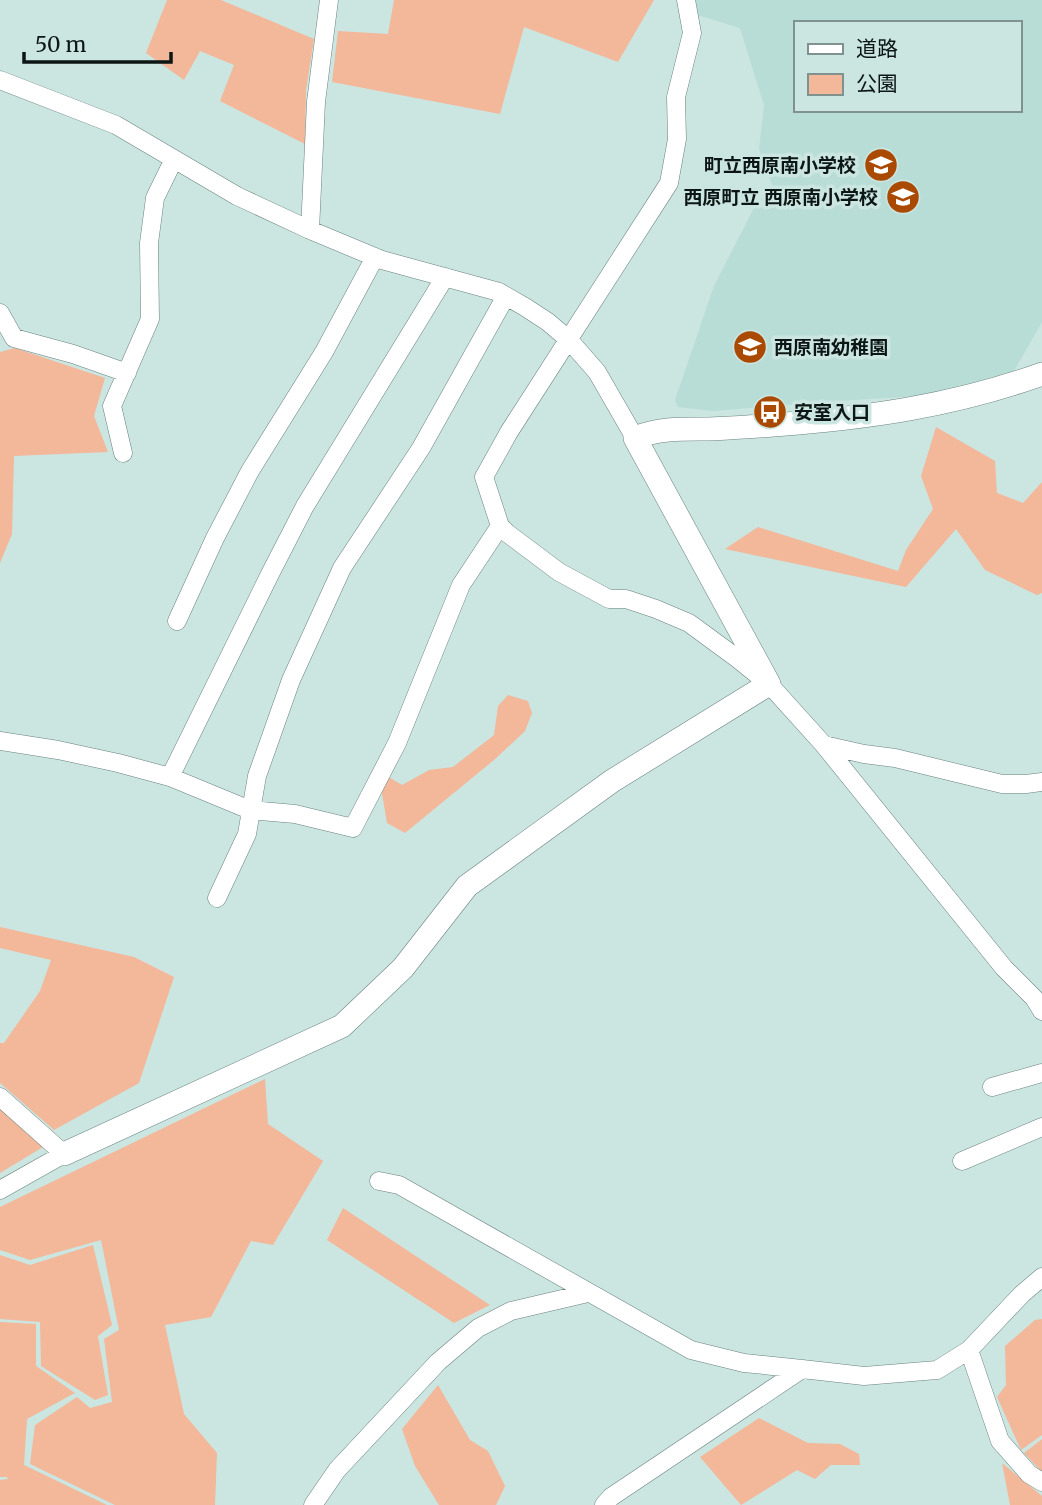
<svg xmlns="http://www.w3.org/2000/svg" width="1042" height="1505" font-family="Merriweather,'Noto Sans JP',serif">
<rect width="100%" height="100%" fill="#cbe5e1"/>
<!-- built -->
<path fill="#b8dcd6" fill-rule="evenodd" d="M 694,0 L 1042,0 L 1042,322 L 1014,371 L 934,395 L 823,402 L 714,411 L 678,407 L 675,400 L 714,286 L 754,208 L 772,185 L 759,149 L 764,105 L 740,28 L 694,14 ZM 795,23 L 1019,23 L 1019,110 L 795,110 Z"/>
<!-- green -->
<path fill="#f3b799" d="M 167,0 L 221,0 L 314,39 L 306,90 L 305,144 L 220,101 L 234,65 L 200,51 L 184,80 L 146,53 Z
M 394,0 L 654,0 L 618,62 L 524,27 L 500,114 L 332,82 L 338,31 L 388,34 Z
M 15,348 L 105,378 L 94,416 L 108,452 L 14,456 L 12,534 L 0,563 L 0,352 Z
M 936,427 L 995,461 L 997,493 L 1023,503 L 1042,482 L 1042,593 L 1037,595 L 985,570 L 956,529 L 906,587 L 725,549 L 758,527 L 898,571 L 906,550 L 933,509 L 921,476 Z
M 508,695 L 528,701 L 532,713 L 525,731 L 494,760 L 405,833 L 387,823 L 380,782 L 387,776 L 402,785 L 429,770 L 453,767 L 494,735 L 498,706 Z
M 0,927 L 134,957 L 174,977 L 139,1083 L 54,1130 L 0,1083 L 0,1043 L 4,1043 L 40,991 L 51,960 L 0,948 Z
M 265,1079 L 268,1124 L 323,1161 L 273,1245 L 251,1241 L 211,1317 L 165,1325 L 184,1414 L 217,1453 L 215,1505 L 115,1505 L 30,1464 L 35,1425 L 77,1397 L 90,1408 L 112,1402 L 104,1339 L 119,1330 L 101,1240 L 30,1260 L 0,1250 L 0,1207 Z
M 0,1108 L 43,1147 L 0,1173 Z
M 343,1208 L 490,1305 L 454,1323 L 327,1240 Z
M 93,1245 L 112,1325 L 98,1336 L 108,1395 L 95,1400 L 41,1366 L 40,1322 L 0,1319 L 0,1255 L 30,1265 Z
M 1042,1319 L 1042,1435 L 1021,1450 L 997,1397 L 1006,1385 L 1005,1346 L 1035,1320 Z
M 0,1322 L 36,1324 L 36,1366 L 75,1393 L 27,1419 L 24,1465 L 107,1505 L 0,1505 L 0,1480 L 8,1479 L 7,1477 L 0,1477 Z
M 438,1385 L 470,1440 L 488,1451 L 505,1486 L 496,1505 L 439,1505 L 415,1466 L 402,1429 Z
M 759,1418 L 808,1443 L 840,1444 L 859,1454 L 860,1465 L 831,1465 L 815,1479 L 797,1470 L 741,1505 L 700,1457 Z
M 1042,1439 L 1042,1472 L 1024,1453 Z
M 1002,1463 L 1042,1496 L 1042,1505 L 1010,1505 Z"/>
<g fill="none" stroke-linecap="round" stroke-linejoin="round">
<!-- minor casing -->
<g stroke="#6a827f" stroke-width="19">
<path id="minor" d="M 686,0 L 692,33 L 676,97 L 677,139 L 669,183 L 509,432 L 484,477 L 500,526 L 507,533 L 559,572 L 609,599 L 626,599 L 656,609 L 689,623 L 738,659 L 769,684 L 824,745 L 1004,968 L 1034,998 L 1042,1011
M 0,80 L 116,125 L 237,196 L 310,230 L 382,260 L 499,292 L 525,307 L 548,322 L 569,340 L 597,372 L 635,438
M 310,230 L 316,102 L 329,0
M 0,313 L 14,338 L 73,354 L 127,373
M 123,453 L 112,406 L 150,319 L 149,243 L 155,198 L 174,159
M 177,621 L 215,538 L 250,471 L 324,352 L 375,257
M 0,741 L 58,750 L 118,763 L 170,777 L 250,810 L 295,814 L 353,828 L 397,743 L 461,585 L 500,526
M 824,745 L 864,754 L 895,758 L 1002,784 L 1026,784 L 1042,782
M 170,777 L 270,574 L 305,506 L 445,277
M 217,898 L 247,834 L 257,776 L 291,680 L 342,568 L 421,448 L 506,296
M 992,1087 L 1042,1073
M 0,1097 L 64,1154 L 0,1190
M 962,1161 L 1042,1127
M 379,1181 L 399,1185 L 691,1350 L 744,1363 L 802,1369
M 969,1350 L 1000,1441 L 1029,1474 L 1042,1482
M 313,1505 L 337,1470 L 438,1362 L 478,1328 L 511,1311 L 588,1293
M 604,1505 L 611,1497 L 802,1369 L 864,1376 L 937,1370 L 969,1350 L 1022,1294 L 1042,1277"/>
</g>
<!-- tertiary casing -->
<g stroke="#6a827f" stroke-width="24">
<path id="tertiary" d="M 64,1154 L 342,1026 L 403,968 L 467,886 L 612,781 L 769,684 L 635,438 C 659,428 683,429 709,429 C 731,428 752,427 773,425 C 867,418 953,406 1042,374"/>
</g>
<!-- minor -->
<use href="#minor" stroke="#fff" stroke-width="18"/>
<!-- tertiary -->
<use href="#tertiary" stroke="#fff" stroke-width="23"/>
</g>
<!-- icons -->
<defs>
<g id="school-disc" transform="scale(1.75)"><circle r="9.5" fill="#aa4a00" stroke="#cbe5e1"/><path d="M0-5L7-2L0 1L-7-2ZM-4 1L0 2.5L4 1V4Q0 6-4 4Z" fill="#fff"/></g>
<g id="bus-disc" transform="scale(1.75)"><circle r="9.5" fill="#aa4a00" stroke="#cbe5e1"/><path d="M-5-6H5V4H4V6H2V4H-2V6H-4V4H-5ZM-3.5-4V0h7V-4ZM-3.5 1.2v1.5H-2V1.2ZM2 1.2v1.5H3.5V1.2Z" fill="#fff"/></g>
</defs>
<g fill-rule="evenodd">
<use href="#school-disc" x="881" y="165"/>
<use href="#school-disc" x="903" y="197"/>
<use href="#school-disc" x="750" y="347"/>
<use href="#bus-disc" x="770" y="412"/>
</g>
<g text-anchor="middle" stroke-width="7" stroke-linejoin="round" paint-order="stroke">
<!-- poi labels -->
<g font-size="19" font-weight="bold" fill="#0c1614" stroke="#cbe5e1" text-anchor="end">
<text x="856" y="172">町立西原南小学校</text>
<text x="878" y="204">西原町立 西原南小学校</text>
<text x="774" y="354" text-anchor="start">西原南幼稚園</text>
<text x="794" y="419" text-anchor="start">安室入口</text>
</g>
</g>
<!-- legend -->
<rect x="794" y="21" width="228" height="91" fill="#cbe5e1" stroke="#7f928f" stroke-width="2"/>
<rect x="808" y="44" width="35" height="10" fill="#ffffff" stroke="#7f928f" stroke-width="2"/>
<text x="856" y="56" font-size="21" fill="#0c1614">道路</text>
<rect x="808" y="74" width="35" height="21" fill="#f3b799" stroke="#7f928f" stroke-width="2"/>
<text x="856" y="91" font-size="21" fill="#0c1614">公園</text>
<!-- scale -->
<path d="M24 52v10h147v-10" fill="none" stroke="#0c1614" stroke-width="3.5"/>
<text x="35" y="52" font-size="21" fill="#0c1614" stroke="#cbe5e1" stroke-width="5" paint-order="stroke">50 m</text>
</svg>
